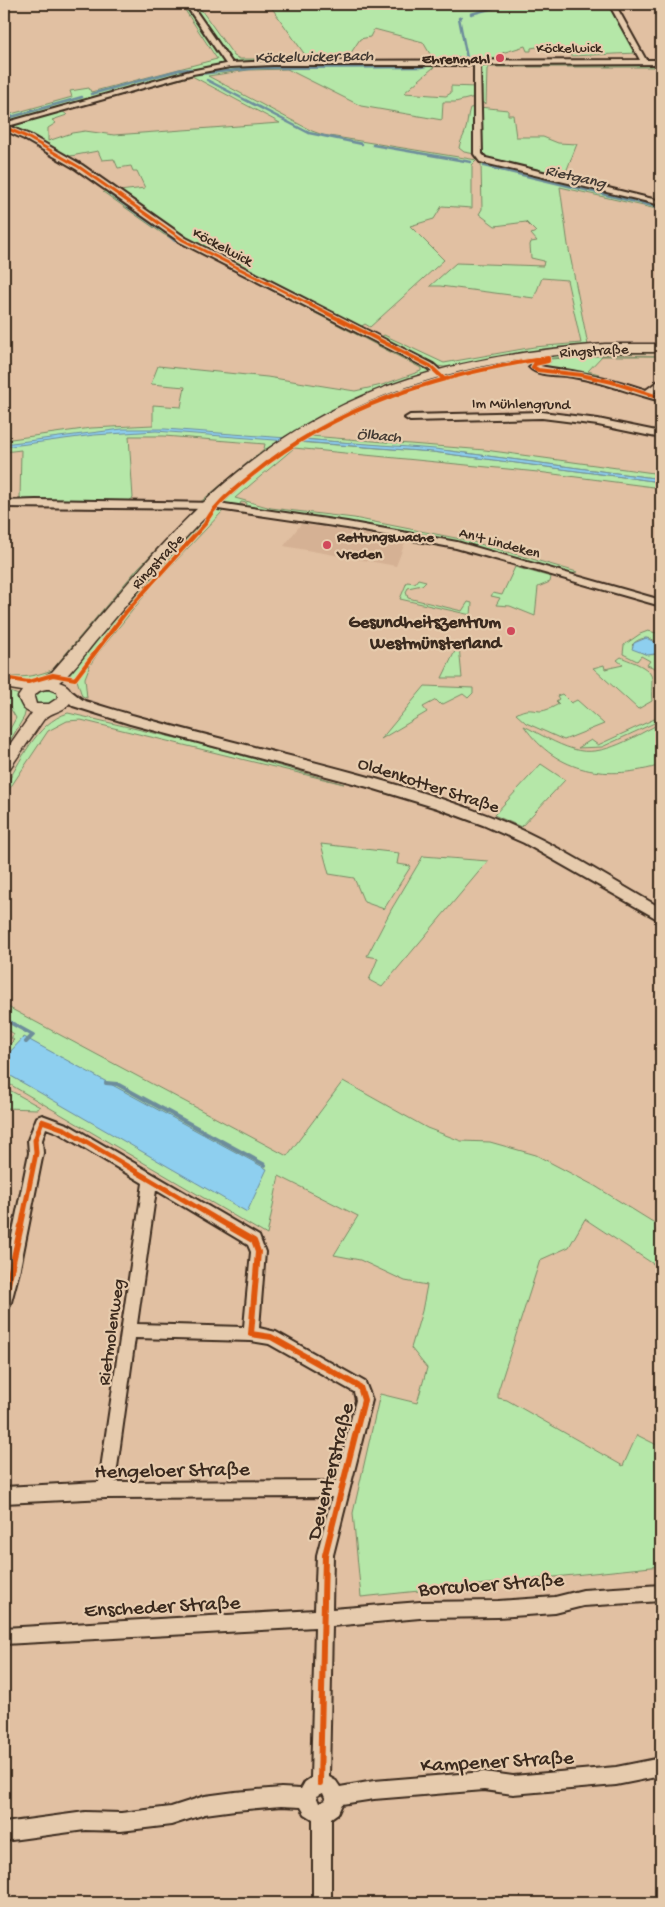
<svg xmlns="http://www.w3.org/2000/svg" width="665" height="1907" font-family="'Gochi Hand',sans-serif">
<rect width="100%" height="100%" fill="#e1c0a2"/>
<filter id="ink" filterUnits="userSpaceOnUse"><feTurbulence type="fractalNoise" baseFrequency=".02" numOctaves="2"/><feDisplacementMap in="SourceGraphic" scale="10" xChannelSelector="R" yChannelSelector="G"/><feConvolveMatrix kernelMatrix="1 2 1 2 8 2 1 2 1" color-interpolation-filters="sRGB"/></filter>
<g filter="url(#ink)">
<!-- built -->
<path fill="#d5b194" d="M 301,524 L 406,540 L 396,566 L 284,546 Z"/>
<!-- green -->
<path fill="#b5e7a8" stroke="#788863" fill-rule="evenodd" d="M 181,4 L 186,4 L 223,58 L 224,61 L 221,65 L 4,123 L 4,116 L 72,97 L 70,91 L 89,88 L 91,92 L 217,59 Z
M 190,4 L 197,4 L 234,56 L 240,59 L 308,59 L 269,4 L 610,4 L 637,53 L 571,56 L 569,50 L 551,50 L 549,45 L 531,48 L 531,51 L 527,51 L 525,46 L 502,53 L 510,61 L 434,61 L 423,42 L 374,29 L 370,37 L 360,39 L 345,62 L 237,63 L 227,58 Z
M 434,63 L 434,67 L 404,93 L 446,96 L 451,93 L 451,86 L 475,87 L 475,97 L 455,102 L 443,102 L 442,120 L 361,106 L 287,69 L 248,70 L 208,76 L 312,131 L 323,135 L 477,160 L 472,165 L 472,208 L 442,206 L 434,219 L 410,226 L 444,260 L 370,327 L 365,324 L 360,327 L 183,238 L 119,191 L 145,188 L 137,171 L 133,171 L 131,166 L 118,168 L 114,159 L 102,160 L 98,151 L 65,157 L 15,127 L 18,123 L 61,110 L 67,115 L 52,120 L 56,123 L 48,128 L 48,141 L 72,133 L 85,131 L 114,135 L 280,123 L 192,76 L 104,100 L 101,99 L 209,69 L 253,64 Z
M 655,63 L 661,64 L 661,67 L 490,67 L 487,69 L 486,104 L 480,102 L 480,69 L 484,65 Z
M 476,107 L 475,154 L 464,152 L 459,148 C 460,141 463,138 465,132 C 468,124 467,116 470,108 Z
M 479,107 L 508,110 L 508,115 L 513,115 L 516,137 L 543,137 L 558,143 L 577,144 L 564,177 L 661,200 L 661,202 L 490,162 L 480,154 Z
M 483,164 L 661,204 L 661,210 L 560,187 L 568,245 L 588,345 L 655,344 L 661,346 L 606,346 L 444,367 L 437,366 L 379,338 L 384,335 L 444,363 L 534,347 L 581,343 L 567,280 L 542,278 L 534,298 L 440,286 L 430,286 L 456,263 L 543,266 L 544,261 L 531,258 L 530,245 L 531,242 L 537,241 L 531,234 L 536,232 L 526,222 L 495,226 L 479,214 L 482,209 L 481,165 Z
M 107,190 L 168,232 L 428,367 L 429,371 L 427,373 C 381,387 337,405 296,431 L 295,430 L 271,446 L 209,501 L 198,504 L 264,449 L 265,444 L 164,436 L 129,436 L 133,498 L 129,501 L 4,503 L 20,500 L 21,450 L 4,452 L 4,440 L 91,428 L 153,425 L 153,405 L 181,407 L 185,387 L 151,384 L 158,366 L 267,377 L 355,391 L 382,385 L 421,371 L 421,368 L 163,234 L 103,192 Z
M 628,350 L 661,350 L 661,353 C 584,353 520,359 445,378 L 442,375 L 509,360 L 567,353 Z
M 615,355 L 661,356 L 602,356 L 588,371 L 599,374 L 598,375 L 541,367 L 540,363 L 551,362 L 549,359 Z
M 544,359 L 476,372 L 402,392 L 342,417 L 310,436 L 485,450 L 661,474 L 661,479 L 450,451 L 302,439 C 369,395 465,368 544,359 Z
M 297,442 L 433,452 L 661,482 L 661,488 L 538,472 L 294,448 L 235,498 L 271,508 L 354,518 L 466,540 L 577,572 L 569,575 L 479,548 L 246,508 L 247,503 L 241,502 L 240,504 L 243,505 L 242,507 L 223,503 L 266,465 Z
M 198,508 L 56,673 L 28,681 L 4,677 L 4,675 C 20,679 36,676 52,670 L 138,568 L 190,515 L 194,509 Z
M 216,510 L 223,511 L 153,585 L 98,653 L 90,665 L 85,678 L 87,698 L 82,696 L 77,680 C 113,629 152,583 194,537 C 202,529 207,518 216,510 Z
M 207,513 L 209,513 L 202,524 L 133,600 L 74,678 L 69,676 L 120,608 Z
M 515,567 L 551,577 L 550,582 L 538,587 L 535,616 L 510,606 L 496,605 L 500,598 L 491,596 L 493,593 L 502,595 Z
M 418,579 L 426,581 L 422,585 L 408,588 L 406,592 L 408,598 L 462,611 L 468,602 L 472,603 L 471,615 L 400,599 L 407,582 L 415,583 Z
M 648,631 L 661,634 L 661,648 C 655,636 641,635 632,645 C 640,654 649,657 661,653 L 661,663 L 655,668 L 647,665 L 650,661 L 641,656 L 637,661 L 623,654 L 624,645 L 640,634 Z
M 456,645 L 459,646 L 462,678 L 442,678 L 456,649 Z
M 621,657 C 631,662 653,667 652,681 C 652,689 651,694 652,701 L 638,709 L 593,668 L 604,665 L 605,669 L 623,665 L 617,660 Z
M 425,686 L 473,688 L 473,693 L 468,698 L 463,694 L 441,705 L 436,700 L 423,707 L 427,712 L 381,739 Z
M 47,687 L 59,692 L 59,698 C 52,705 40,709 32,700 L 34,693 Z
M 4,690 L 19,695 L 26,709 L 24,717 L 4,751 L 4,740 L 16,718 L 9,706 L 4,702 Z
M 562,694 L 571,703 L 577,700 L 604,724 L 564,740 L 526,723 L 516,714 C 526,708 530,710 540,711 C 546,711 553,707 559,704 L 556,701 L 559,699 L 557,696 Z
M 68,713 L 197,743 L 344,784 L 81,720 L 67,721 L 48,731 L 4,797 L 4,789 C 20,762 36,723 68,713 Z
M 661,716 L 661,720 L 602,747 L 578,748 L 591,740 L 598,745 Z
M 661,723 L 661,765 C 609,781 557,774 524,726 C 540,734 556,744 573,749 C 603,759 636,735 661,723 Z
M 541,764 L 565,780 L 521,827 L 494,815 Z
M 321,844 L 399,853 L 397,864 L 411,866 L 384,909 L 364,902 L 354,878 L 329,874 Z
M 423,856 L 488,861 L 382,987 L 369,980 L 378,958 L 367,956 L 391,910 Z
M 4,1005 L 287,1156 L 343,1081 L 427,1128 L 461,1141 L 490,1142 L 536,1155 L 595,1186 L 661,1227 L 661,1269 L 585,1219 L 569,1247 L 540,1260 L 498,1391 L 498,1398 L 507,1400 L 623,1466 L 637,1435 L 661,1447 L 661,1566 L 361,1597 L 353,1513 L 380,1394 L 417,1403 L 427,1368 L 411,1348 L 422,1311 L 427,1285 L 405,1281 L 360,1260 L 334,1255 L 358,1216 L 279,1176 L 267,1235 L 4,1081 L 4,1045 L 6,1043 L 10,1044 L 14,1040 L 11,1038 L 14,1034 L 4,1027 ZM 23,1037 L 266,1169 L 87,1118 L 4,1072 Z
M 4,1087 L 40,1107 L 37,1109 L 4,1108 Z"/>
<!-- water -->
<path fill="#8ecfef" stroke="#6d8d9b" d="M 122,429 L 165,429 L 435,449 L 661,479 L 661,482 L 433,452 L 156,431 L 94,435 L 4,447 L 4,444 Z
M 646,638 L 659,644 L 661,653 L 648,655 L 632,649 L 634,643 Z
M 24,1037 L 267,1169 L 247,1212 L 4,1072 L 7,1055 Z"/>
<g fill="none" stroke-linecap="round" stroke-linejoin="round">
<!-- stream-far1 -->
<path stroke="#6d8d9b" stroke-width="2.5" d="M 471,14 L 508,4
M 440,60 L 467,58 L 459,18 L 461,17
M 198,74 L 258,68 L 421,67 L 431,65
M 207,80 L 309,133 L 362,144
M 91,94 L 179,70 L 191,69
M 4,119 L 82,97
M 4,131 L 11,133
M 373,145 L 471,162
M 61,160 L 72,167
M 484,166 L 661,208
M 108,193 L 159,229
M 163,231 L 165,233
M 169,236 L 175,241"/>
<!-- stream -->
<path stroke="#6d8d9b" stroke-width="4" d="M 4,1019 L 33,1035 L 26,1042
M 106,1083 L 117,1084 L 265,1165"/>
<!-- minor casing -->
<g stroke="#3b2a1e" stroke-width="4">
<path id="minor" d="M 185,4 L 191,4 L 232,63 L 273,61 L 640,60 L 609,4 L 615,4 L 646,60 L 661,60 L 661,64 L 480,65 L 482,154 L 486,158 L 661,201 L 661,205 L 480,162 L 474,154 L 474,65 L 273,65 L 230,67 L 193,74 L 8,126 L 30,135 L 82,165 L 186,238 L 433,364 L 443,373 L 436,375 L 427,368 L 180,242 L 76,169 L 24,139 L 4,130 L 4,123 L 190,71 L 226,64 Z
M 533,364 C 549,369 566,369 582,373 C 604,377 625,383 646,390 L 661,379 L 661,386 L 654,393 L 661,395 L 661,401 C 629,393 599,380 566,376 C 554,375 537,376 529,367 Z
M 542,412 L 598,419 L 661,432 L 661,438 L 598,425 L 542,418 L 410,421 L 405,418 L 410,415 Z
M 36,500 L 218,503 L 347,522 L 457,542 L 661,600 L 661,606 L 456,548 L 347,528 L 218,509 L 4,507 L 4,501 Z
M 42,1115 L 69,1125 L 259,1236 L 265,1252 L 259,1328 L 276,1332 L 365,1382 L 372,1400 L 333,1555 L 332,1609 L 420,1602 L 498,1601 L 555,1597 L 583,1590 L 661,1585 L 661,1601 L 583,1606 L 555,1613 L 498,1617 L 420,1618 L 332,1626 L 329,1777 L 336,1781 L 340,1787 L 374,1781 L 484,1772 L 513,1776 L 616,1767 L 661,1758 L 661,1776 L 616,1785 L 513,1794 L 484,1790 L 374,1799 L 342,1804 L 338,1813 L 331,1818 L 331,1903 L 313,1903 L 313,1819 L 305,1814 L 301,1807 L 281,1806 L 235,1810 L 205,1814 L 171,1825 L 121,1831 L 85,1830 L 4,1841 L 4,1823 L 85,1812 L 121,1813 L 171,1807 L 205,1796 L 235,1792 L 281,1788 L 301,1789 L 305,1782 L 311,1778 L 315,1627 L 4,1644 L 4,1628 L 315,1610 L 317,1555 L 332,1497 L 106,1498 L 4,1503 L 4,1487 L 99,1482 L 143,1183 L 59,1133 L 46,1128 L 42,1140 L 43,1153 L 20,1268 L 11,1302 L 9,1307 L 4,1309 L 4,1275 L 29,1153 L 28,1140 L 37,1117 ZM 156,1190 L 248,1245 L 251,1252 L 244,1327 L 137,1324 ZM 135,1338 L 251,1341 L 269,1344 L 354,1392 L 356,1400 L 336,1481 L 115,1482 ZM 323,1793 L 326,1800 L 319,1803 L 316,1796 Z"/>
</g>
<!-- tertiary casing -->
<g stroke="#3b2a1e" stroke-width="4">
<path id="tertiary" d="M 66,689 C 74,691 78,698 85,701 C 100,706 116,710 132,715 C 251,749 375,772 492,817 C 551,840 606,877 661,908 L 661,921 L 524,843 L 483,825 L 437,808 L 368,787 L 130,724 L 73,706 L 59,693 L 61,690 Z"/>
</g>
<!-- secondary casing -->
<g stroke="#3b2a1e" stroke-width="3">
<path id="secondary" d="M 605,344 L 661,344 L 661,352 C 623,352 586,351 548,356 C 458,366 366,393 290,445 C 248,473 212,509 178,546 C 149,577 122,610 94,643 C 84,655 72,673 59,682 C 68,685 70,688 74,697 C 63,715 57,708 44,719 L 10,768 L 4,769 L 4,753 L 32,713 C 23,711 22,705 18,697 L 22,691 L 4,688 L 4,678 L 31,683 L 52,672 C 111,605 167,530 237,473 C 346,383 467,354 605,344 ZM 49,689 L 57,692 L 58,698 L 49,704 L 36,704 L 34,697 C 37,691 42,689 49,689 Z"/>
</g>
<!-- minor -->
<use href="#minor" fill="#e6cbad" fill-rule="evenodd"/>
<!-- tertiary -->
<use href="#tertiary" fill="#e6cbad" fill-rule="evenodd"/>
<!-- secondary -->
<use href="#secondary" fill="#e6cbad" fill-rule="evenodd"/>
<!-- cycleway-far3 casing -->
<g stroke="#e6cbad" stroke-width="5">
<path id="cycleway-far3" d="M 4,127 L 27,137 L 79,167 L 183,240 L 313,306"/>
</g>
<!-- cycleway-far2 casing -->
<g stroke="#e6cbad" stroke-width="6">
<path id="cycleway-far2" d="M 311,305 L 430,366 L 444,379
M 4,678 L 28,682 L 53,675 L 75,679 L 126,612 L 205,524 C 215,503 235,489 252,475 C 337,405 440,374 548,358 L 548,361 L 535,364 L 533,367 L 538,370 L 581,375 L 612,382 L 661,398"/>
</g>
<!-- cycleway-far1 casing -->
<g stroke="#e6cbad" stroke-width="8">
<path id="cycleway-far1" d="M 21,1227 L 36,1153 L 35,1140 L 42,1121 L 64,1129 L 230,1227"/>
</g>
<!-- cycleway casing -->
<g stroke="#e6cbad" stroke-width="9">
<path id="cycleway" d="M 228,1226 L 254,1241 L 258,1252 L 251,1334 L 271,1337 L 360,1387 L 364,1400 L 325,1555 L 320,1783
M 4,1302 L 21,1226"/>
</g>
<!-- cycleway-far3 -->
<use href="#cycleway-far3" stroke="#df570d" stroke-width="3"/>
<!-- cycleway-far2 -->
<use href="#cycleway-far2" stroke="#df570d" stroke-width="4"/>
<!-- cycleway-far1 -->
<use href="#cycleway-far1" stroke="#df570d" stroke-width="5"/>
<!-- cycleway -->
<use href="#cycleway" stroke="#df570d" stroke-width="6"/>
</g>
</g>
<!-- markers -->
<g fill="#d1495b" stroke="#e6cbad" stroke-width="2">
<circle cx="500" cy="58" r="5"/>
<circle cx="327" cy="545" r="5"/>
<circle cx="511" cy="631" r="5"/>
</g>
<g text-anchor="middle" stroke-width="4.5" stroke-linejoin="round" paint-order="stroke">
<!-- far-street labels -->
<g font-size="15" fill="#3b2a1e" stroke="#e6cbad">
<text x="569" y="52">Köckelwick</text>
<text transform="translate(223 246) rotate(28)" y="5">Köckelwick</text>
<text transform="translate(594 350) rotate(-3)" y="5">Ringstraße</text>
<text transform="translate(521 403) rotate(1)" y="5">Im Mühlengrund</text>
<text transform="translate(500 542) rotate(15)" y="5">An't Lindeken</text>
<text transform="translate(157 561) rotate(-47)" y="5">Ringstraße</text>
</g>
<!-- far-poi labels -->
<g font-size="15" font-weight="bold" fill="#3b2a1e" stroke="#e6cbad" text-anchor="end">
<text x="490" y="63">Ehrenmahl</text>
<text x="337" y="541" text-anchor="start">Rettungswache<tspan x="337" dy="17">Vreden</tspan></text>
</g>
<!-- far-water labels -->
<g font-size="16" font-style="italic" fill="#433a33" stroke="#e6cbad">
<text transform="translate(314 55) rotate(-1)" y="6">Köckelwicker Bach</text>
<text transform="translate(576 175) rotate(13)" y="6">Rietgang</text>
<text transform="translate(379 434) rotate(4)" y="6">Ölbach</text>
</g>
<!-- poi labels -->
<g font-size="18" font-weight="bold" fill="#3b2a1e" stroke="#e6cbad" text-anchor="end">
<text x="501" y="627">Gesundheitszentrum<tspan x="501" dy="21">Westmünsterland</tspan></text>
</g>
<!-- street labels -->
<g font-size="18" fill="#3b2a1e" stroke="#e6cbad">
<text transform="translate(429 784) rotate(18)" y="6">Oldenkotter Straße</text>
<text transform="translate(110 1332) rotate(-82)" y="6">Rietmolenweg</text>
</g>
<!-- near-street labels -->
<g font-size="21" fill="#3b2a1e" stroke="#e6cbad">
<text transform="translate(172 1469) rotate(-1)" y="7">Hengeloer Straße</text>
<text transform="translate(329 1471) rotate(-76)" y="7">Deventerstraße</text>
<text transform="translate(491 1583) rotate(-4)" y="7">Borculoer Straße</text>
<text transform="translate(162 1605) rotate(-3)" y="7">Enscheder Straße</text>
<text transform="translate(497 1760) rotate(-3)" y="7">Kampener Straße</text>
</g>
</g>
<!-- margin -->
<rect width="665" height="1907" fill="none" stroke="#e6cbad" stroke-width="20"/>
<rect x="10" y="10" width="645" height="1887" fill="none" stroke="#3b2a1e" stroke-width="2" filter="url(#ink)"/>
</svg>
